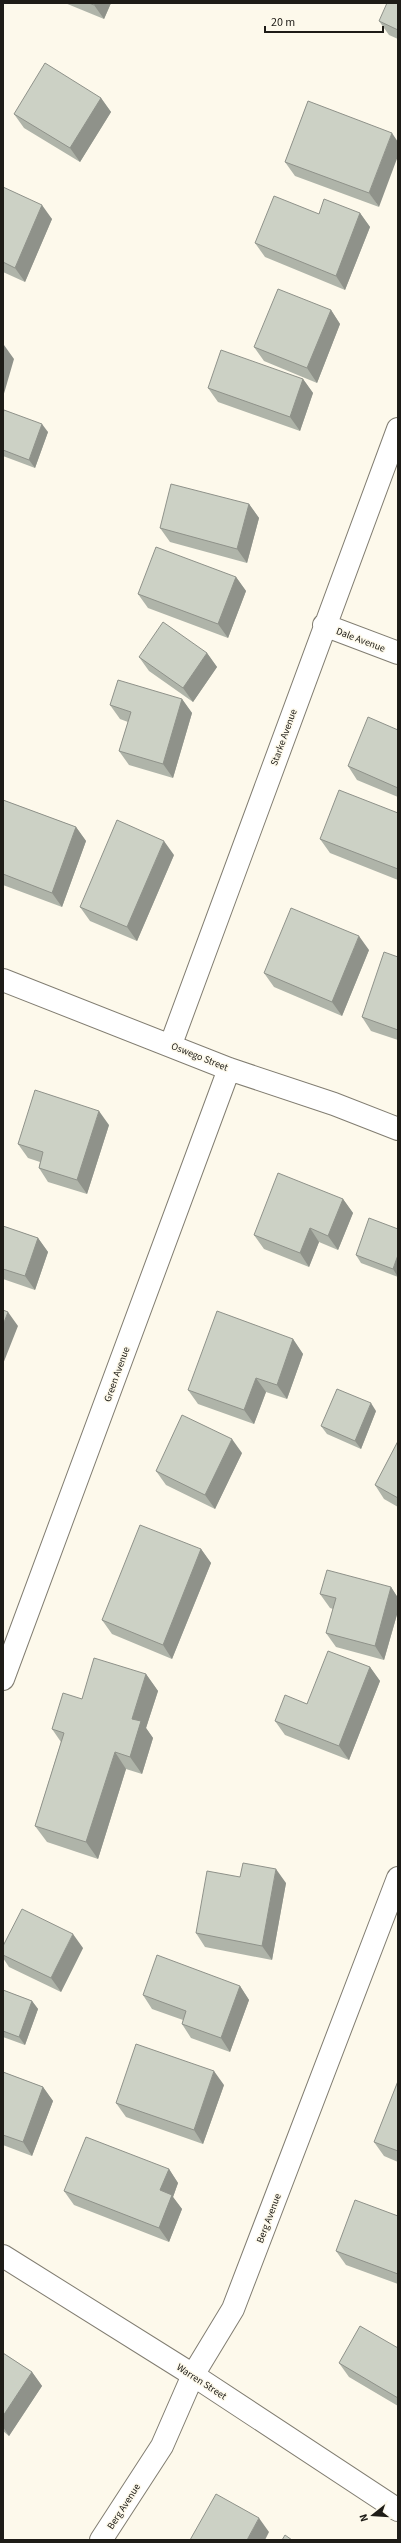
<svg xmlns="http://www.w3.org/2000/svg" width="401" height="2543" font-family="'Source Sans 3',sans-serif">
<rect width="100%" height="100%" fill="#fdf9eb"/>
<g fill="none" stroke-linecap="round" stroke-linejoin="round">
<!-- minor casing -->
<g stroke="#817d71" stroke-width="24">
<path id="minor" d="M 324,625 L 398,653
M 3,980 L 229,1069 L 334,1104 L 398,1129
M 171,1044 L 398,429
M 3,1679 L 229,1069
M 3,2256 L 193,2375 L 398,2510
M 101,2540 L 162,2446 L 193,2375 L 233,2309 L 398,1878"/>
</g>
<!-- minor -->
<use href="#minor" stroke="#fff" stroke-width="22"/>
</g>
<!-- wall -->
<path fill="#afb4a9" d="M 65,3 L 111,3 L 104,19 Z
M 398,3 L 398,39 L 389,35 L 379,21 Z
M 101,98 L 111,112 L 80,162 L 24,128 L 14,114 Z
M 308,101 L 379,207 L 295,176 L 285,162 Z
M 3,187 L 52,219 L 25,282 L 3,272 Z
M 360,213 L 370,227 L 345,290 L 265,257 L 255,243 Z
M 331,310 L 340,324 L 317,383 L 264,361 L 254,347 Z
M 303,379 L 313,393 L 300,431 L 218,402 L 208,388 Z
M 3,414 L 48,432 L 35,468 L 3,456 Z
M 249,504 L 259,518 L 247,563 L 170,542 L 160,528 Z
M 236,577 L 246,591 L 228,638 L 148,608 L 138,594 Z
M 207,653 L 217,667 L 193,702 L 149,671 L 139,657 Z
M 182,699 L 192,713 L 173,778 L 129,765 L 119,751 L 128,722 L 120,719 L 110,705 Z
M 398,730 L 398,797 L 357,780 L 348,766 Z
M 3,800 L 76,827 L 86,841 L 62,907 L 3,885 Z
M 398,813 L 398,880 L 330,853 L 320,839 Z
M 174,855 L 137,941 L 90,921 L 80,907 Z
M 369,950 L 342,1016 L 274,987 L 264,973 Z
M 398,957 L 398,1040 L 371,1031 L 362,1017 Z
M 109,1125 L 87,1194 L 48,1182 L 39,1168 L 40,1162 L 28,1158 L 18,1144 Z
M 343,1199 L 353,1213 L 338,1250 L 319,1242 L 309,1267 L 264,1249 L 254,1235 Z
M 3,1226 L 38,1238 L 48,1252 L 35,1290 L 3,1279 Z
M 398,1229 L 398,1277 L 361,1263 L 356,1255 Z
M 293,1339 L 303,1354 L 287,1399 L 266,1392 L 254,1424 L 198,1404 L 188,1390 Z
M 376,1411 L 361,1449 L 327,1434 L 321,1426 Z
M 398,1441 L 398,1507 L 384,1499 L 375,1485 Z
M 242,1453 L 215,1509 L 166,1485 L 156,1471 Z
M 201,1549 L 211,1563 L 172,1659 L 112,1634 L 102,1620 Z
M 391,1587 L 398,1598 L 398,1611 L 384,1660 L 336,1647 L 326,1633 L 333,1609 L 330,1608 L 320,1594 Z
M 370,1667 L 380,1681 L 349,1760 L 285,1735 L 275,1721 L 307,1704 Z
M 146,1674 L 158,1691 L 146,1728 L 153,1738 L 142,1774 L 126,1769 L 98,1859 L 47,1842 L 35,1826 L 61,1742 L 52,1729 Z
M 240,1877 L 286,1883 L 272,1960 L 205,1947 L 196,1933 Z
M 3,1946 L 83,1948 L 61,1992 L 9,1967 L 3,1958 Z
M 240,1986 L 249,2000 L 230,2052 L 191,2038 L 182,2024 L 183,2020 L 152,2009 L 143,1995 Z
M 3,1990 L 32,2001 L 38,2009 L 25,2045 L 3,2037 Z
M 3,2072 L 43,2087 L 53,2101 L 32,2156 L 3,2145 Z
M 398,2081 L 398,2162 L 384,2156 L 374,2142 Z
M 224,2085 L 203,2144 L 126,2117 L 116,2103 Z
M 169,2169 L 178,2183 L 173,2197 L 182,2209 L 169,2242 L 74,2205 L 64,2191 Z
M 398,2216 L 398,2284 L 346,2265 L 336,2251 Z
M 398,2348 L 398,2406 L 349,2377 L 339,2363 Z
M 3,2353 L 32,2372 L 42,2386 L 9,2436 L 3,2431 Z"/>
<!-- shaded-wall -->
<path fill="#8f928a" d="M 95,3 L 111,3 L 104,19 L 94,5 Z
M 101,98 L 111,112 L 80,162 L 70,148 Z
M 392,133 L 398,142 L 398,156 L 379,207 L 369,193 Z
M 42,205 L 52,219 L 25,282 L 15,268 Z
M 360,213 L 370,227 L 345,290 L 336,276 Z
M 331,310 L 340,324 L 317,383 L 307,368 Z
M 4,345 L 14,359 L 3,397 L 3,349 Z
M 303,379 L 313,393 L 300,431 L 290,417 Z
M 42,424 L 48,432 L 35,468 L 29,460 Z
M 249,504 L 259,518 L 247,563 L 237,549 Z
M 236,577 L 246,591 L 228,638 L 218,624 Z
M 207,653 L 217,667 L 193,702 L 183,688 Z
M 182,699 L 192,713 L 173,778 L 163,764 Z
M 76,827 L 86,841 L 62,907 L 52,893 Z
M 164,841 L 174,855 L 137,941 L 127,927 Z
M 359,936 L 369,950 L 342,1016 L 332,1002 Z
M 99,1111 L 109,1125 L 87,1194 L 77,1180 Z
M 343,1199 L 353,1213 L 338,1250 L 328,1236 Z
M 310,1228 L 319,1242 L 309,1267 L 300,1253 Z
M 38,1238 L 48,1252 L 35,1290 L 25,1276 Z
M 398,1255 L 398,1277 L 393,1269 Z
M 8,1312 L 18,1326 L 3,1364 L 3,1325 Z
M 293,1339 L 303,1354 L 287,1399 L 277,1385 Z
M 256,1378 L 266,1392 L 254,1424 L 244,1410 Z
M 371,1403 L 376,1411 L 361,1449 L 355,1441 Z
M 232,1439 L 242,1453 L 215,1509 L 205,1495 Z
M 201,1549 L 211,1563 L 172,1659 L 163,1645 Z
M 391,1587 L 398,1598 L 398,1611 L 384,1660 L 375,1646 Z
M 370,1667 L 380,1681 L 349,1760 L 339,1746 Z
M 146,1674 L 158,1691 L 146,1728 L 153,1738 L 142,1774 L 130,1757 L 132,1719 Z
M 115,1752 L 126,1769 L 98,1859 L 86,1842 Z
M 276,1869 L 286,1883 L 272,1960 L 262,1946 Z
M 73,1934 L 83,1948 L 61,1992 L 51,1978 Z
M 240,1986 L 249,2000 L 230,2052 L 221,2038 Z
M 32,2001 L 38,2009 L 25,2045 L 19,2037 Z
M 214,2071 L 224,2085 L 203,2144 L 194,2130 Z
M 43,2087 L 53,2101 L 32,2156 L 23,2142 Z
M 169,2169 L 178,2183 L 173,2197 L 182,2209 L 169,2242 L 159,2228 L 160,2190 Z
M 32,2372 L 42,2386 L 9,2436 L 3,2427 L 3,2416 Z
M 259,2518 L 269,2532 L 265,2540 L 247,2540 Z"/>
<!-- building -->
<path fill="#ccd1c5" stroke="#8f928a" d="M 89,3 L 95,3 L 94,5 Z
M 387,3 L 398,3 L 398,30 L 379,21 Z
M 45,63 L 101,98 L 70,148 L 14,114 Z
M 308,101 L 392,133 L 369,193 L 285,162 Z
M 3,187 L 42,205 L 15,268 L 3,262 Z
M 274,196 L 319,214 L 324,199 L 360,213 L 336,276 L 255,243 Z
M 278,289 L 331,310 L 307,368 L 254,347 Z
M 221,350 L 303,379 L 290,417 L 208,388 Z
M 4,410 L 42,424 L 29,460 L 3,450 L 3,414 Z
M 171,484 L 249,504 L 237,549 L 160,528 Z
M 156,547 L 236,577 L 218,624 L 138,594 Z
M 163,622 L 207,653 L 183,688 L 139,657 Z
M 118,680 L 182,699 L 163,764 L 119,751 L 131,712 L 110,705 Z
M 368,717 L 398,730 L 398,788 L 348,766 Z
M 339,790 L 398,813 L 398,869 L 320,839 Z
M 3,800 L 76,827 L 52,893 L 3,874 Z
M 117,820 L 164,841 L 127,927 L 80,907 Z
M 291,908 L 359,936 L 332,1002 L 264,973 Z
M 384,952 L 398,957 L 398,1030 L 362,1017 Z
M 35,1090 L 99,1111 L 77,1180 L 39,1168 L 43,1152 L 18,1144 Z
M 278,1173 L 343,1199 L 328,1236 L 310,1228 L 300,1253 L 254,1235 Z
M 369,1218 L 398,1229 L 398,1255 L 393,1269 L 356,1255 Z
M 3,1226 L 38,1238 L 25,1276 L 3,1269 Z
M 3,1310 L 8,1312 L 3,1325 Z
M 217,1311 L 293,1339 L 277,1385 L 256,1378 L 244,1410 L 188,1390 Z
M 337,1389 L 371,1403 L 355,1441 L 321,1426 Z
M 182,1415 L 232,1439 L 205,1495 L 156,1471 Z
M 398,1441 L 398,1498 L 375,1485 Z
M 140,1525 L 201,1549 L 163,1645 L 102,1620 Z
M 327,1570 L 391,1587 L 375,1646 L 326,1633 L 336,1598 L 320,1594 Z
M 328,1651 L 370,1667 L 339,1746 L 275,1721 L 285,1695 L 307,1704 Z
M 94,1658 L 146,1674 L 132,1719 L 141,1721 L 130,1757 L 115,1752 L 86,1842 L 35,1826 L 64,1733 L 52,1729 L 63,1693 L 82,1699 Z
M 243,1863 L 276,1869 L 262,1946 L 196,1933 L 207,1871 L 240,1877 Z
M 22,1909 L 73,1934 L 51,1978 L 3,1955 L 3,1946 Z
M 157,1955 L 240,1986 L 221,2038 L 182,2024 L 186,2011 L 143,1995 Z
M 3,1990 L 32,2001 L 19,2037 L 3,2031 Z
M 136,2044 L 214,2071 L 194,2130 L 116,2103 Z
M 3,2072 L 43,2087 L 23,2142 L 3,2135 Z
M 398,2081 L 398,2151 L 374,2142 Z
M 86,2137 L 169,2169 L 160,2190 L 172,2195 L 159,2228 L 64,2191 Z
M 355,2200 L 398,2216 L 398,2274 L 336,2251 Z
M 360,2326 L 398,2348 L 398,2398 L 339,2363 Z
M 3,2353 L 32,2372 L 3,2416 Z
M 216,2494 L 259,2518 L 247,2540 L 190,2540 Z
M 285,2535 L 292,2540 L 282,2540 Z"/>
<g text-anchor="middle" stroke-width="3" stroke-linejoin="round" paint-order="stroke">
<!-- street labels -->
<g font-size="10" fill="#1e1c17" stroke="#fdf9eb">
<text transform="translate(361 639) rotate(21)" y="4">Dale Avenue</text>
<text transform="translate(283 737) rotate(-70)" y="4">Starke Avenue</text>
<text transform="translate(200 1056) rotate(22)" y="4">Oswego Street</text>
<text transform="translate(116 1374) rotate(-70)" y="4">Green Avenue</text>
<text transform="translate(268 2218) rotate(-69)" y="4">Berg Avenue</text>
<text transform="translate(202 2381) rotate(33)" y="4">Warren Street</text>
<text transform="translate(123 2506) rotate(-57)" y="4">Berg Avenue</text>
</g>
</g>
<!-- border -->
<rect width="401" height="2543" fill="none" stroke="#1e1c17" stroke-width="8"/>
<!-- north arrow -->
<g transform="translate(373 2515) rotate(253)" stroke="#fdf9eb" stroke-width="3" paint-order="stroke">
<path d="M0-3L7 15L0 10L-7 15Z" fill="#1e1c17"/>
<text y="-6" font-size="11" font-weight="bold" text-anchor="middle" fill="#1e1c17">N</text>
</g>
<!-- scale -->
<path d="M265 26v6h118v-6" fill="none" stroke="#1e1c17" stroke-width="2"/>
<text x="271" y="26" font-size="12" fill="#1e1c17" stroke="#fdf9eb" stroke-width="3" paint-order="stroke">20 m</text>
</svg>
